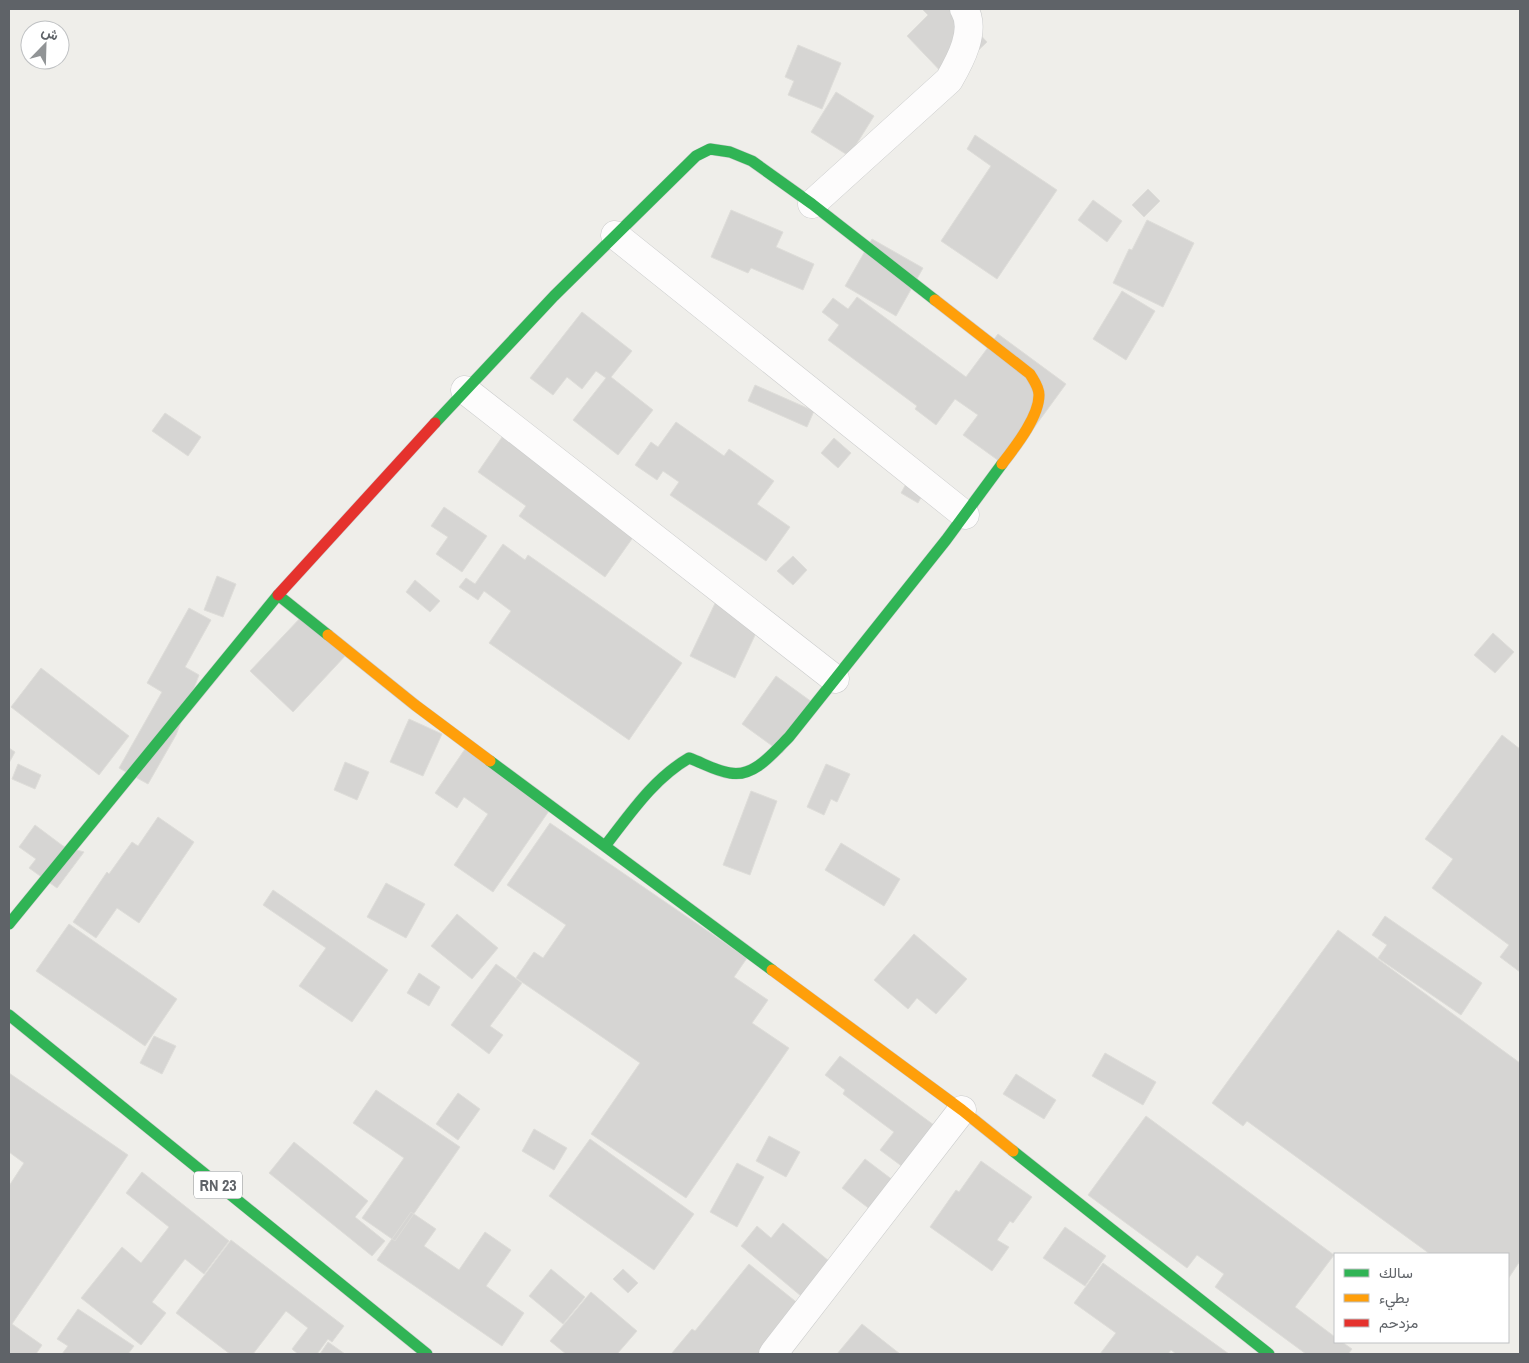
<svg xmlns="http://www.w3.org/2000/svg" width="1529" height="1363" font-family="'Archivo Narrow',Vazirmatn,sans-serif">
<rect width="100%" height="100%" fill="#efeeea"/>
<!-- building -->
<path fill="#d6d5d3" stroke="#deddd9" d="M 922,9 L 956,9 L 987,42 L 948,79 L 907,36 L 928,15 Z
M 798,45 L 841,63 L 822,109 L 788,95 L 794,81 L 785,77 Z
M 836,92 L 874,116 L 849,156 L 811,132 Z
M 975,135 L 1057,190 L 997,279 L 941,241 L 991,166 L 967,149 Z
M 1148,189 L 1160,201 L 1144,217 L 1132,205 Z
M 1093,200 L 1122,221 L 1107,242 L 1078,220 Z
M 731,210 L 783,232 L 776,247 L 814,264 L 803,290 L 751,268 L 748,273 L 711,257 Z
M 1147,220 L 1194,243 L 1163,307 L 1113,283 L 1129,249 L 1132,250 Z
M 872,239 L 923,268 L 896,316 L 845,286 Z
M 1122,291 L 1155,311 L 1126,360 L 1093,339 Z
M 857,297 L 966,377 L 998,334 L 1066,384 L 1006,466 L 963,435 L 978,415 L 955,399 L 936,425 L 915,409 L 917,406 L 828,340 L 839,325 L 822,312 L 833,298 L 848,309 Z
M 582,312 L 632,351 L 611,377 L 653,410 L 618,455 L 573,420 L 606,378 L 596,371 L 582,389 L 567,377 L 553,395 L 530,378 Z
M 755,385 L 814,411 L 807,427 L 748,401 Z
M 165,413 L 201,437 L 188,456 L 152,431 Z
M 676,422 L 724,456 L 729,449 L 774,481 L 757,504 L 790,527 L 766,561 L 670,495 L 679,482 L 663,471 L 657,480 L 635,465 L 651,442 L 658,447 Z
M 511,424 L 646,519 L 605,577 L 519,516 L 526,506 L 478,472 Z
M 834,438 L 851,453 L 838,468 L 821,453 Z
M 917,464 L 934,473 L 918,503 L 901,493 Z
M 444,507 L 487,536 L 462,572 L 436,554 L 448,537 L 431,526 Z
M 503,544 L 525,560 L 528,555 L 682,663 L 629,740 L 489,643 L 511,611 L 484,591 L 478,600 L 459,587 L 466,578 L 475,584 Z
M 793,556 L 807,570 L 793,585 L 777,571 Z
M 217,576 L 236,584 L 223,617 L 204,610 Z
M 415,580 L 440,601 L 430,612 L 406,592 Z
M 719,595 L 764,616 L 735,678 L 690,656 Z
M 189,608 L 211,620 L 185,667 L 199,675 L 176,735 L 148,784 L 119,768 L 162,692 L 147,683 Z
M 303,615 L 346,655 L 293,712 L 250,671 Z
M 1493,633 L 1514,652 L 1495,673 L 1474,655 Z
M 41,668 L 129,736 L 99,775 L 11,707 Z
M 776,676 L 816,705 L 782,753 L 742,724 Z
M 409,719 L 442,734 L 423,776 L 390,762 Z
M 1502,735 L 1520,749 L 1520,972 L 1500,957 L 1509,945 L 1432,888 L 1453,859 L 1425,839 Z
M 9,748 L 15,752 L 9,763 Z
M 465,749 L 551,808 L 493,892 L 454,865 L 488,814 L 464,797 L 457,808 L 435,793 Z
M 345,762 L 369,772 L 357,800 L 334,790 Z
M 18,764 L 41,775 L 35,789 L 12,779 Z
M 826,764 L 850,774 L 837,802 L 831,799 L 824,815 L 807,807 Z
M 751,791 L 777,801 L 750,875 L 723,865 Z
M 158,817 L 194,842 L 139,923 L 117,908 L 96,938 L 73,922 L 107,872 L 109,874 L 132,842 L 138,846 Z
M 550,823 L 747,958 L 734,977 L 768,1000 L 752,1023 L 789,1048 L 686,1198 L 591,1134 L 640,1063 L 516,978 L 534,952 L 543,958 L 566,925 L 507,885 Z
M 35,825 L 63,846 L 84,852 L 57,888 L 29,868 L 36,859 L 19,847 Z
M 841,843 L 900,879 L 884,906 L 825,870 Z
M 386,883 L 425,904 L 406,938 L 367,917 Z
M 273,890 L 388,970 L 352,1022 L 299,986 L 326,948 L 263,905 Z
M 457,914 L 498,948 L 472,979 L 431,946 Z
M 1385,916 L 1482,983 L 1461,1015 L 1378,958 L 1387,945 L 1372,935 Z
M 69,924 L 177,999 L 145,1046 L 36,971 Z
M 1338,930 L 1520,1063 L 1520,1261 L 1508,1279 L 1508,1254 L 1430,1254 L 1247,1121 L 1243,1126 L 1212,1103 Z
M 914,934 L 967,979 L 936,1014 L 917,998 L 908,1009 L 874,980 Z
M 496,964 L 522,983 L 490,1026 L 503,1035 L 489,1054 L 451,1025 Z
M 419,973 L 440,987 L 429,1006 L 407,993 Z
M 154,1036 L 176,1046 L 162,1074 L 140,1063 Z
M 1105,1053 L 1156,1082 L 1143,1105 L 1092,1076 Z
M 840,1056 L 942,1131 L 911,1173 L 880,1150 L 894,1132 L 843,1094 L 845,1090 L 825,1075 Z
M 9,1073 L 128,1155 L 12,1324 L 42,1345 L 36,1354 L 11,1354 L 9,1352 L 9,1186 L 24,1163 L 9,1152 Z
M 1016,1074 L 1056,1100 L 1044,1119 L 1003,1094 Z
M 376,1090 L 460,1147 L 395,1241 L 362,1218 L 404,1158 L 353,1123 Z
M 458,1093 L 480,1109 L 458,1140 L 436,1124 Z
M 1146,1116 L 1334,1255 L 1295,1307 L 1335,1337 L 1335,1342 L 1342,1342 L 1352,1349 L 1348,1354 L 1306,1354 L 1215,1287 L 1224,1274 L 1197,1255 L 1187,1268 L 1088,1195 Z
M 534,1129 L 567,1148 L 554,1170 L 522,1151 Z
M 769,1136 L 800,1152 L 786,1177 L 756,1161 Z
M 590,1139 L 694,1214 L 654,1270 L 549,1196 Z
M 294,1142 L 368,1201 L 355,1217 L 385,1241 L 372,1256 L 269,1173 Z
M 865,1159 L 902,1187 L 879,1216 L 842,1188 Z
M 981,1161 L 1032,1197 L 1013,1223 L 1010,1221 L 997,1240 L 1009,1247 L 992,1271 L 930,1227 L 956,1190 L 959,1192 Z
M 737,1163 L 764,1177 L 737,1227 L 710,1212 Z
M 142,1172 L 229,1241 L 204,1274 L 185,1259 L 152,1302 L 166,1313 L 141,1345 L 81,1298 L 122,1247 L 141,1263 L 169,1227 L 126,1193 Z
M 411,1212 L 436,1229 L 424,1246 L 459,1270 L 485,1232 L 511,1250 L 486,1286 L 524,1313 L 502,1346 L 377,1260 Z
M 783,1223 L 835,1266 L 807,1301 L 741,1246 L 757,1226 L 771,1238 Z
M 1065,1227 L 1106,1256 L 1085,1286 L 1043,1258 Z
M 231,1240 L 344,1326 L 332,1342 L 328,1339 L 317,1354 L 298,1354 L 292,1349 L 308,1328 L 286,1311 L 253,1354 L 230,1354 L 176,1313 Z
M 1103,1263 L 1229,1354 L 1176,1354 L 1171,1350 L 1168,1354 L 1100,1354 L 1116,1333 L 1074,1303 Z
M 749,1264 L 805,1309 L 768,1354 L 674,1354 L 672,1353 L 692,1329 L 695,1331 Z
M 551,1269 L 585,1297 L 563,1324 L 529,1296 Z
M 623,1269 L 638,1283 L 628,1293 L 613,1279 Z
M 591,1292 L 637,1331 L 617,1354 L 566,1354 L 550,1341 Z
M 78,1309 L 134,1346 L 128,1354 L 62,1354 L 68,1346 L 57,1339 Z
M 862,1324 L 900,1354 L 837,1354 Z
M 328,1342 L 345,1354 L 320,1354 Z"/>
<g fill="none" stroke-linecap="round" stroke-linejoin="round">
<!-- street casing -->
<g stroke="#cbcccc" stroke-width="29">
<path id="street" d="M 812,204 L 949,80 C 960,61 977,30 964,9
M 615,235 L 965,515
M 465,390 L 835,679
M 773,1354 L 962,1110"/>
</g>
<!-- fast casing -->
<g stroke="#cacacb" stroke-width="12">
<path id="fast" d="M 435,423 L 554,296 L 696,156 L 710,149 L 730,152 L 752,161 L 812,204 L 935,300
M 490,761 L 772,970
M 605,846 C 630,814 653,779 689,758 C 703,763 716,771 730,773 C 754,778 774,752 789,737 L 946,540 L 1002,464
M 9,924 L 278,595 L 328,635
M 9,1015 L 427,1354
M 1013,1151 L 1269,1354"/>
</g>
<!-- slow casing -->
<g stroke="#cacacb" stroke-width="12">
<path id="slow" d="M 935,300 L 1030,374 C 1034,381 1039,387 1039,395 C 1039,417 1015,447 1002,464
M 328,635 L 415,705 L 490,761
M 772,970 L 962,1110 L 1013,1151"/>
</g>
<!-- jam casing -->
<g stroke="#cacacb" stroke-width="12">
<path id="jam" d="M 278,595 L 435,423"/>
</g>
<!-- street -->
<use href="#street" stroke="#fdfcfc" stroke-width="28"/>
<!-- fast -->
<use href="#fast" stroke="#30b455" stroke-width="11"/>
<!-- slow -->
<use href="#slow" stroke="#ff9f0a" stroke-width="11"/>
<!-- jam -->
<use href="#jam" stroke="#e5322d" stroke-width="11"/>
</g>
<g text-anchor="middle" stroke-width="5" stroke-linejoin="round" paint-order="stroke">
<!-- shield labels -->
<rect fill="#fff" stroke="#8f9295" stroke-width="1" x="194" y="1171.5" width="48" height="27" rx="4"/>
<g font-size="16" font-weight="bold" fill="#5f6368">
<text x="218" y="1191">RN 23</text>
</g>
</g>
<!-- border -->
<rect width="1529" height="1363" fill="none" stroke="#5f6368" stroke-width="20"/>
<!-- legend -->
<rect x="1334" y="1253" width="175" height="90" fill="#ffffff" stroke="#bfc1c3"/>
<rect x="1344" y="1269" width="25" height="8" fill="#30b455" stroke="#bfc1c3"/>
<text x="1379" y="1278" font-size="15" fill="#5f6368">سالك</text>
<rect x="1344" y="1294" width="25" height="8" fill="#ff9f0a" stroke="#bfc1c3"/>
<text x="1379" y="1303" font-size="15" fill="#5f6368">بطيء</text>
<rect x="1344" y="1319" width="25" height="8" fill="#e5322d" stroke="#bfc1c3"/>
<text x="1379" y="1328" font-size="15" fill="#5f6368">مزدحم</text>
<!-- north arrow -->
<g transform="translate(45 45) rotate(23)"><circle r="24" fill="#ffffff" stroke="#bfc1c3"/>
<path d="M0-4L9 19L0 12L-9 19Z" fill="#919496"/>
<text y="-8" font-size="14" font-weight="bold" text-anchor="middle" fill="#5f6368">ش</text>
</g>
</svg>
